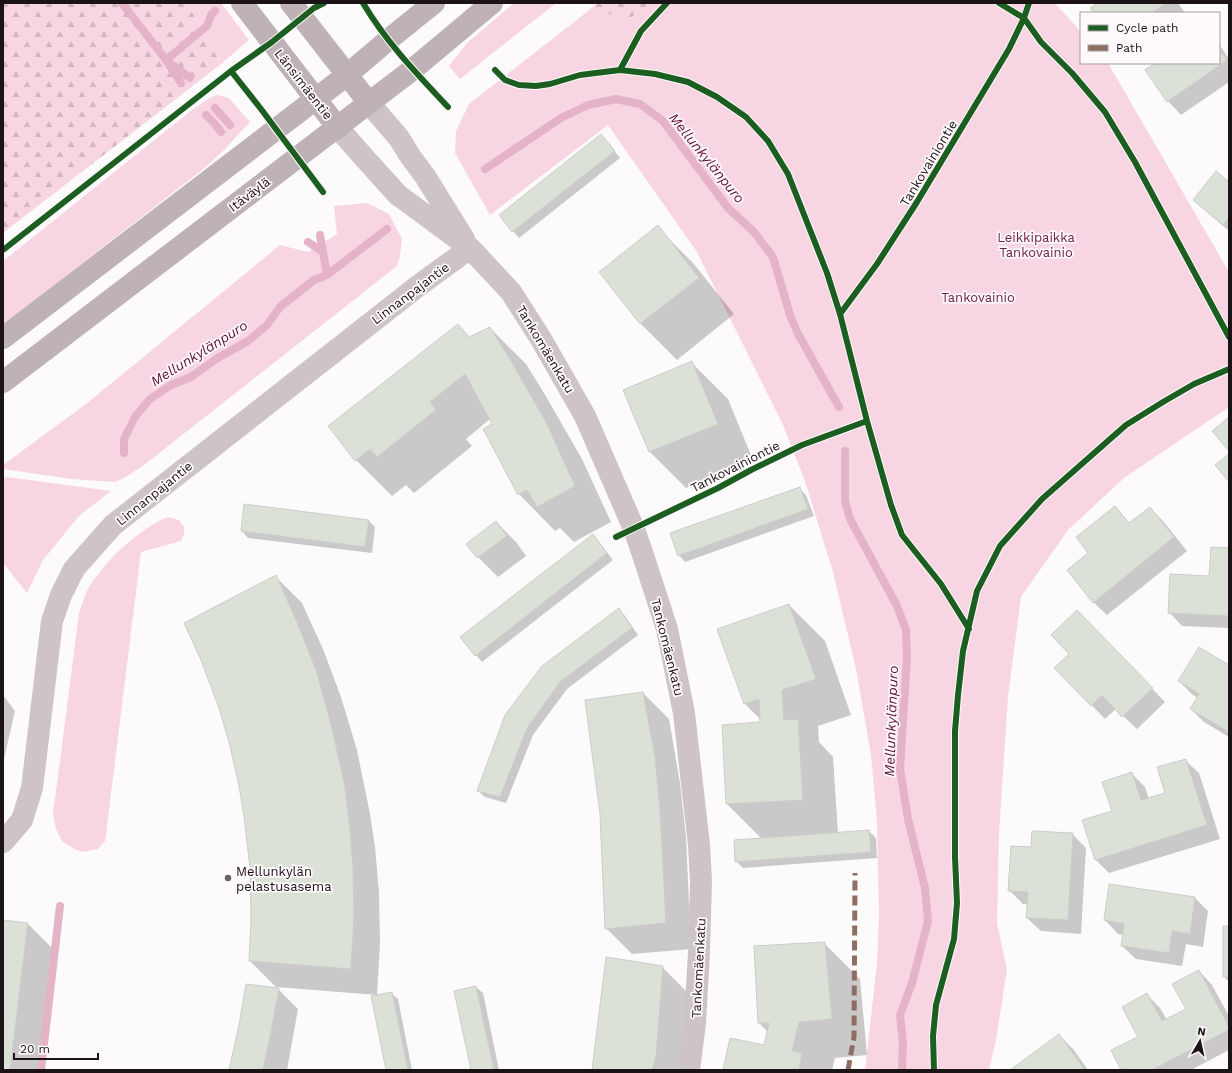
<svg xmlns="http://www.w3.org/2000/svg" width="1232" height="1073" font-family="'Work Sans',sans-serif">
<defs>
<pattern id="forest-firs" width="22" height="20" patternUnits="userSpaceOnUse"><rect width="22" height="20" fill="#f8d5e3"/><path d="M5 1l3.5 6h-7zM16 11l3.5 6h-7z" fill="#d4b6c2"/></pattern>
</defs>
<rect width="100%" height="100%" fill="#fdfafb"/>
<!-- green -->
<path fill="#f8d5e3" d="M 187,3 L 221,3 L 249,40 L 221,64 Z
M 514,3 L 556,3 L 460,79 L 449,66 L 468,42 Z
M 653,3 L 1055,3 L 1081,32 L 1081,63 L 1108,63 L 1229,272 L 1229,407 L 1124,478 L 1068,530 L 1021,597 L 1008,696 L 999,833 L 997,923 L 1007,970 L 996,1040 L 989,1070 L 865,1070 L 877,964 L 879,915 L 877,821 L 871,755 L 856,669 L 833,572 L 805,481 L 783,425 L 697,252 L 608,125 L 490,215 L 455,153 L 456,131 L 469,104 L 592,8 L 627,20 Z
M 217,95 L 229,98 L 250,122 L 226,148 L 207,166 L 3,325 L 3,261 L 192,110 L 211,97 Z
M 367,203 L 389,214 L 402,239 L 400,256 L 397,266 L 144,465 L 124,478 L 115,482 L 71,479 L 3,469 L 3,465 L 86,404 L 280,245 L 308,252 L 337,234 L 334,206 Z
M 7,477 L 111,491 L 79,516 L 43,560 L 27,593 L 3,563 L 3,478 Z
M 167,517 L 179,520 L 184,527 L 184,534 L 181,541 L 141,552 L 105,841 L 98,849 L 83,852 L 76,850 L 62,841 L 56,829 L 53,815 L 79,613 C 83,604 85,592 91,584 C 110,556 136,532 167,517 Z"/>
<!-- forest -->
<path fill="url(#forest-firs)" d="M 3,3 L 187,3 L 221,64 L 3,233 Z
M 598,3 L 653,3 L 627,20 L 592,8 Z"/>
<!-- shadow -->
<path fill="#0003" d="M 1100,3 L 1178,3 L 1185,13 L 1095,13 Z
M 1219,44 L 1229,59 L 1229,82 L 1181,115 L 1168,101 L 1156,63 L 1219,63 Z
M 601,135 L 620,158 L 519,238 L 500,216 Z
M 1229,183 L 1229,231 L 1208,213 L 1194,200 Z
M 657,227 L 693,263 L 734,314 L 677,360 L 641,324 L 600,272 Z
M 458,326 L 470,338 L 490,328 L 526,364 L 544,393 L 582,459 L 611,522 L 574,542 L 560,528 L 555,531 L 519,494 L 484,430 L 494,425 L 490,419 L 466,439 L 472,446 L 414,493 L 406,485 L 392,496 L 356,460 L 330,427 Z
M 692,363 L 728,399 L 753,460 L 686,488 L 650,452 Z
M 799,488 L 806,495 L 814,516 L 685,562 L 679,555 Z
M 1115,508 L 1130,523 L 1150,508 L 1163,521 L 1187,551 L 1107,615 L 1093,602 L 1090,553 Z
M 369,521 L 375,527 L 372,553 L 248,538 L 242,531 Z
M 496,522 L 516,542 L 526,556 L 498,577 L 478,557 L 468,544 Z
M 593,535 L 599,542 L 613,560 L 482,662 L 461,638 Z
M 1229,549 L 1229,628 L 1182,626 L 1169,612 L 1210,577 Z
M 276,577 L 302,603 L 323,649 L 341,697 L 357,750 L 370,814 L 375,847 L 379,893 L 380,943 L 377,995 L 276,987 L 298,1009 L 287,1070 L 230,1070 L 278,989 L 250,961 Z
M 789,605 L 825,641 L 851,715 L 818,726 L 819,742 L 833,757 L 838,833 L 869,831 L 876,838 L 877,858 L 743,868 L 736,861 L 762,839 L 727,804 L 761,723 L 761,720 L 745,704 L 719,629 Z
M 619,609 L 625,616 L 638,635 L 567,689 L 533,735 L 506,803 L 485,797 L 478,791 L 506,715 Z
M 1091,625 L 1165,702 L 1137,729 L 1116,709 L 1105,719 L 1056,668 L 1071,654 Z
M 1229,666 L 1229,737 L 1204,722 L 1191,709 L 1198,698 L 1193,695 L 1179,681 Z
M 643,693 L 669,719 L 680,783 L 686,837 L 691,949 L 632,954 L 606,928 Z
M 3,695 L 15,711 L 3,763 Z
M 1185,760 L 1199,773 L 1220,839 L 1109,873 L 1096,860 L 1113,812 L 1132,774 L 1145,787 L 1149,799 L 1167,794 Z
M 1072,834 L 1086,848 L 1081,934 L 1041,931 L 1027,918 L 1028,904 L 1023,904 L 1009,890 L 1032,848 Z
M 1195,898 L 1208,911 L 1203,947 L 1186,944 L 1182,966 L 1136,959 L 1122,946 L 1124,935 L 1118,934 L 1105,920 Z
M 3,921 L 28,924 L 54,950 L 39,1070 L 3,1070 Z
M 1224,927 L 1229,927 L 1229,982 L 1224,977 Z
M 824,943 L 860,979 L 867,1055 L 835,1058 L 832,1070 L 724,1070 L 764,1046 L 768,1032 L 759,1023 Z
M 662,967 L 688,993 L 682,1070 L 593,1070 Z
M 1199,971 L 1212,985 L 1229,1016 L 1229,1050 L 1191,1070 L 1122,1070 L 1139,1037 L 1147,995 L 1160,1008 L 1167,1020 L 1187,1009 Z
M 476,987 L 483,993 L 499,1070 L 472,1070 Z
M 391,993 L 398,999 L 412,1070 L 387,1070 Z
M 1059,1035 L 1073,1049 L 1088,1070 L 1012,1070 Z"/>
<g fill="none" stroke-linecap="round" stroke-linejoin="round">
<!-- stream -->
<path stroke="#e4b3c7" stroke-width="8" d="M 122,3 L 166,60 L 181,83
M 190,78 L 166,60 L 207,26 L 211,15 L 215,11
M 215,108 L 230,125
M 206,115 L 214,123 L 221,132
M 485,169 L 561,118 L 588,105 L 616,99 L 640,104 L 663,121 L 728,208 L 754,232 L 773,257 L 790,315 L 797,332 L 839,407
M 320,235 L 323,252
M 327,275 L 387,229
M 845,451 L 845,501 L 850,519 L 897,606 L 906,630 L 907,657 L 900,769 L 908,819 L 925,888 L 928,921 L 912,983 L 900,1015 L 903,1043 L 902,1070
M 124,453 L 124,439 L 135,417 L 150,399 L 171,385 L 191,377 L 216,359 L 248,341 L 267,325 L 280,307 L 314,280 L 327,275 L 323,252 L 308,242
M 41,1070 L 60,906"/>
</g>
<!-- building -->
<path fill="#dbe1d6" stroke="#cccdca" d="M 1098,3 L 1166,3 L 1152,13 L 1094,13 L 1090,8 Z
M 1219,49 L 1227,60 L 1167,102 L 1145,70 L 1155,63 L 1219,63 Z
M 601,134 L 615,151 L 512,232 L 499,215 Z
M 1216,171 L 1229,182 L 1229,218 L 1223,225 L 1193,200 Z
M 658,225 L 699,278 L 640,324 L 599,272 Z
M 458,324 L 469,337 L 490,327 L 508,356 L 546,422 L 575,486 L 537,507 L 527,490 L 518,495 L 483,429 L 492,424 L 465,374 L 430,402 L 436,410 L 377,457 L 370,449 L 355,461 L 328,426 Z
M 692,361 L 718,424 L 649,452 L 623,390 Z
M 1229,417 L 1229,451 L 1212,431 Z
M 1229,454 L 1229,482 L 1215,465 Z
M 800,487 L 808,509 L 678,556 L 670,533 Z
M 244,504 L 369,520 L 365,547 L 241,531 Z
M 1115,506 L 1129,523 L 1150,507 L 1174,537 L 1093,603 L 1067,570 L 1088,553 L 1076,537 Z
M 496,521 L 507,536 L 477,558 L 466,544 Z
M 593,534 L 607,553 L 475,656 L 460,637 Z
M 1211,547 L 1229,548 L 1229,616 L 1168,613 L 1170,574 L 1209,576 Z
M 276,575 L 297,622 L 316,670 L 331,724 L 345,787 L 349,820 L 353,866 L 354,916 L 351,969 L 249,961 L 251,920 L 250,868 L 244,816 L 239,786 L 230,746 L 219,708 L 201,660 L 184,623 Z
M 789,604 L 816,679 L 782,690 L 784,720 L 798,719 L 803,800 L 726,804 L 722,725 L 760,722 L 759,699 L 744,704 L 717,629 Z
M 619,608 L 632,628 L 560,682 L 527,728 L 500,797 L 477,791 L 505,715 L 542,666 Z
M 1077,610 L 1153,688 L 1122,717 L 1102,695 L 1091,706 L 1054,668 L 1069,654 L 1051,635 Z
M 1199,647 L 1229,665 L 1229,732 L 1190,709 L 1199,694 L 1178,681 Z
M 643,692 L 655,756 L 660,810 L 666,923 L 605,929 L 600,814 L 585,700 Z
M 1186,759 L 1207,825 L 1095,860 L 1082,820 L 1112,811 L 1102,782 L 1132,772 L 1141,800 L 1165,793 L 1157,767 Z
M 869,830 L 871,852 L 735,862 L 734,840 Z
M 1032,831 L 1073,833 L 1068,920 L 1026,918 L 1028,892 L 1008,891 L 1011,846 L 1031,847 Z
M 1109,884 L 1195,897 L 1190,934 L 1172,931 L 1169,953 L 1121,946 L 1124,924 L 1104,920 Z
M 3,920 L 28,923 L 10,1070 L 3,1070 Z
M 1223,926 L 1229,926 L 1229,977 L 1223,977 Z
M 825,942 L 832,1019 L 799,1022 L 792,1051 L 802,1053 L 799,1070 L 723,1070 L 730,1038 L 764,1045 L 769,1023 L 758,1023 L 754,946 Z
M 606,957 L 663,966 L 656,1056 L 652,1070 L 592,1070 Z
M 1199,970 L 1229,1027 L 1229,1030 L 1152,1070 L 1121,1070 L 1111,1050 L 1138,1037 L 1122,1007 L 1147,993 L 1162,1021 L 1186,1009 L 1172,984 Z
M 246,984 L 279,988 L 271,1032 L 263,1070 L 229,1070 L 239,1025 Z
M 476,986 L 494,1070 L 471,1070 L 454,991 Z
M 392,992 L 408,1070 L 386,1070 L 371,996 Z
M 1059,1034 L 1085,1070 L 1010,1070 Z"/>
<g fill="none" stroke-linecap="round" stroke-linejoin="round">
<!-- minor -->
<path stroke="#cec4c8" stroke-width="22" d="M 369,103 L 399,138 L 410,156 L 425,176 L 464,239
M 338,128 L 368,162 L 398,195 L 470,248 L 511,292 L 541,339 L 585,416 L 634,529 L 642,552 L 667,629 L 684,713 L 699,845 L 701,881 L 699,952 L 695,1023 L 689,1070
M 3,842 L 22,820 L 32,788 L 52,621 L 61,595 L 74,569 L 113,525 L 418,286 L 470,248"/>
<!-- major -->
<path stroke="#beb2b7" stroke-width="22" d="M 242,3 L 338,128
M 291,3 L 369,103
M 3,338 L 347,75 L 388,40 L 434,3
M 3,382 L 412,70 L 492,3"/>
<!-- quiet -->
<path stroke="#8d6e63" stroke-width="5" stroke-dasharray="10 5" stroke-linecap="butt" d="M 848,1070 L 854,1037 L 855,873"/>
<!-- cycleway casing -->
<g stroke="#fef9fb" stroke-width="8">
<path id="cycleway" d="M 363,3 C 386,42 417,74 448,107
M 999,3 L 1024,18 L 1041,42 L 1072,73 L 1105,112 L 1135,162 L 1229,337
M 495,70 L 505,80 L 519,85 L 536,86 L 550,84 L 580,75 L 620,70 L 655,74 L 688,82 L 717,97 L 746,117 L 768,141 L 788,174 L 827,273 L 840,314 L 867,421 L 891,505 L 902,535 L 941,584 L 969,629
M 620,70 L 641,31 L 667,3
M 231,71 L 261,109 L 323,192
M 3,250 L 231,71 L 272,42 L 314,8 L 324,3
M 840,314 L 877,264 L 917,202 L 1009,49 L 1024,18 L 1029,3
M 616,537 L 718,488 L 751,470 L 802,445 L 867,421
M 934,1070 L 933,1036 L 936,1005 L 954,939 L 957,903 L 955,857 L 955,731 L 958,695 L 963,651 L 977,591 L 1000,546 L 1042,499 L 1126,425 L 1163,402 L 1194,384 L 1229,369"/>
</g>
<!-- cycleway -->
<use href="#cycleway" stroke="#1b5e20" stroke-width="6"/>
</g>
<!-- markers -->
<circle fill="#6b6467" stroke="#fef9fb" stroke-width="1.5" cx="228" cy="878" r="4"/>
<g text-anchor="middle" stroke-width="3.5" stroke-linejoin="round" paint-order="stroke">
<!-- street labels -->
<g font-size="13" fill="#1c1317" stroke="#fef9fb">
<text transform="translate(304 84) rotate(52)" y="5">Länsimäentie</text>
<text transform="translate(928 163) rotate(-59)" y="5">Tankovainiontie</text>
<text transform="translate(249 194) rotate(-37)" y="5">Itäväylä</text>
<text transform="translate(410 293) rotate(-37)" y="5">Linnanpajantie</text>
<text transform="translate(546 349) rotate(59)" y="5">Tankomäenkatu</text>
<text transform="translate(735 466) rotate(-27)" y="5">Tankovainiontie</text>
<text transform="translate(154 493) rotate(-39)" y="5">Linnanpajantie</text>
<text transform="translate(668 647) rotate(76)" y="5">Tankomäenkatu</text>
<text transform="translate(698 968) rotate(-87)" y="5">Tankomäenkatu</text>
</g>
<!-- park labels -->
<g font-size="13" fill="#702049" stroke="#fef9fb">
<text x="1036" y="242">Leikkipaikka<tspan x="1036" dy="15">Tankovainio</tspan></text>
<text x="978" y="302">Tankovainio</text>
</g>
<!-- poi labels -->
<g font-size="13" fill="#1c1317" stroke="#fef9fb" text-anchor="start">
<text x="236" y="876">Mellunkylän<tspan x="236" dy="15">pelastusasema</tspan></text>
</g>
<!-- water labels -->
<g font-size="14" font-style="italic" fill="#610f3c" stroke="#fef9fb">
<text transform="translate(707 158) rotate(51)" y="5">Mellunkylänpuro</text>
<text transform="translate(199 353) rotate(-32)" y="5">Mellunkylänpuro</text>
<text transform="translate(891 721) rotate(-88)" y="5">Mellunkylänpuro</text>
</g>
</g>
<!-- border -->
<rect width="1232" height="1073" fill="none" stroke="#1c1317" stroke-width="8"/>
<!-- legend -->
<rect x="1080" y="12" width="140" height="52" fill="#fef9fb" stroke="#a49da0"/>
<rect x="1088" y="25" width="20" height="6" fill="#1b5e20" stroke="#a49da0"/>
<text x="1116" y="32" font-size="12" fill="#1c1317">Cycle path</text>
<rect x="1088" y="45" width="20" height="6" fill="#8d6e63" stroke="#a49da0"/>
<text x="1116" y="52" font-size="12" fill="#1c1317">Path</text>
<!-- north arrow -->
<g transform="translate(1200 1041) rotate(9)" stroke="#fef9fb" stroke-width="3" paint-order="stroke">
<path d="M0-3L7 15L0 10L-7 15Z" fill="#1c1317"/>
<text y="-6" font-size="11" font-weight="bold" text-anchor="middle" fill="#1c1317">N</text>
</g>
<!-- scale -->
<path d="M14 1053v6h84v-6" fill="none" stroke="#1c1317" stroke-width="2"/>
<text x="20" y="1053" font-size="12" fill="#1c1317" stroke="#fef9fb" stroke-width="3" paint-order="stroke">20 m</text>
</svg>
